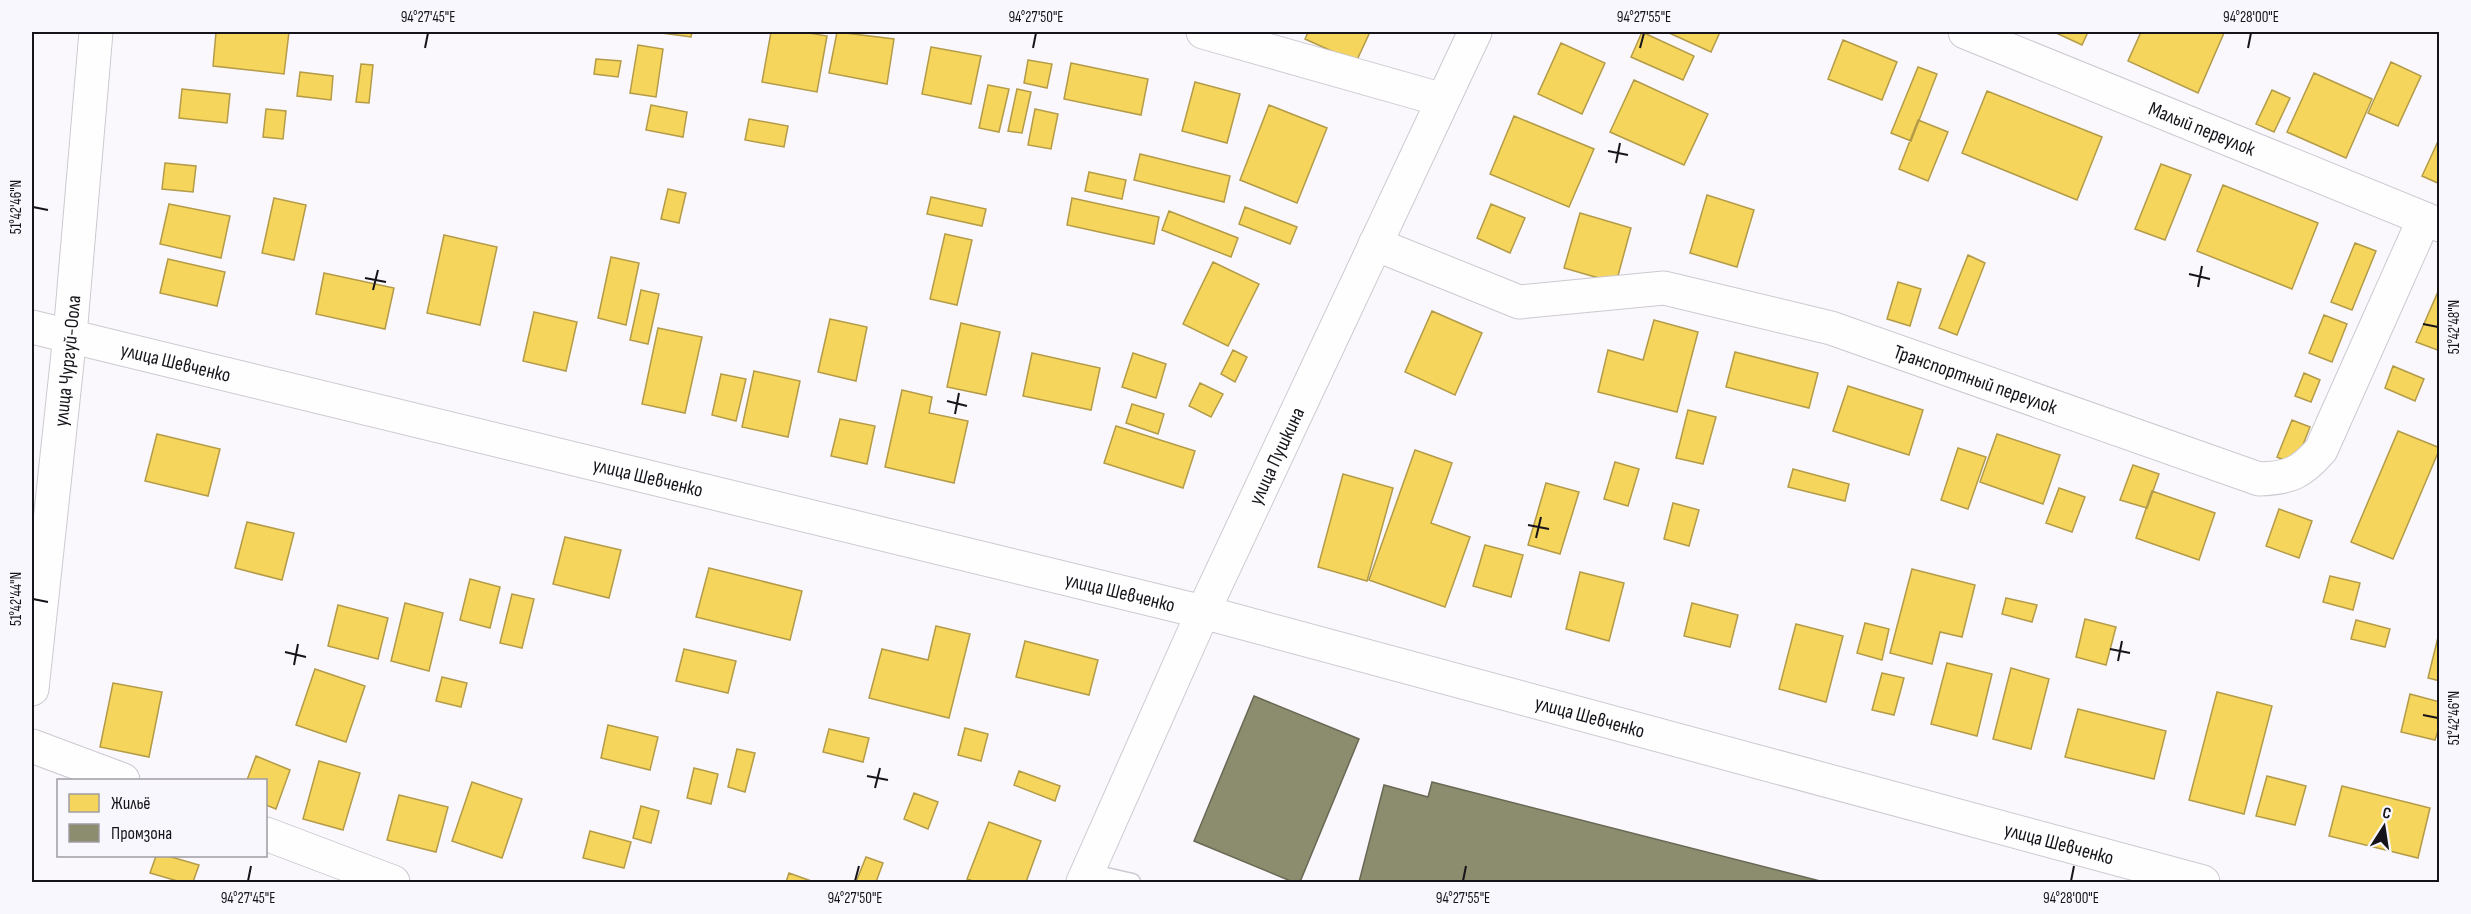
<svg xmlns="http://www.w3.org/2000/svg" width="2471" height="914" font-family="'Sofia Sans Condensed',sans-serif">
<rect width="100%" height="100%" fill="#faf8fd"/>
<!-- homes -->
<path fill="#f6d55c" stroke="#b39b48" stroke-width="1.5" d="M 216,32 L 289,32 L 284,74 L 213,66 Z
M 654,32 L 692,32 L 691,37 Z
M 771,32 L 803,32 L 827,36 L 817,92 L 762,82 Z
M 837,32 L 894,39 L 887,84 L 829,73 Z
M 1308,32 L 1370,32 L 1356,62 L 1305,39 Z
M 1642,32 L 1694,56 L 1683,80 L 1631,57 Z
M 1667,32 L 1720,32 L 1711,52 Z
M 2054,32 L 2088,32 L 2082,45 Z
M 2141,32 L 2224,33 L 2198,93 L 2128,61 Z
M 1843,40 L 1897,62 L 1882,100 L 1828,79 Z
M 1561,43 L 1605,63 L 1582,114 L 1538,94 Z
M 638,45 L 663,49 L 656,97 L 630,93 Z
M 931,47 L 981,56 L 971,104 L 922,94 Z
M 596,59 L 621,61 L 618,77 L 594,74 Z
M 1028,60 L 1052,64 L 1047,88 L 1024,83 Z
M 2391,62 L 2421,76 L 2398,126 L 2368,113 Z
M 1071,63 L 1148,79 L 1141,115 L 1064,99 Z
M 361,64 L 373,65 L 369,103 L 356,102 Z
M 1918,67 L 1937,74 L 1911,141 L 1891,133 Z
M 300,72 L 333,76 L 331,100 L 297,96 Z
M 2314,73 L 2372,99 L 2346,158 L 2287,132 Z
M 1634,80 L 1708,114 L 1684,165 L 1610,132 Z
M 1195,82 L 1240,94 L 1227,143 L 1182,131 Z
M 988,85 L 1009,89 L 999,132 L 979,128 Z
M 182,89 L 230,94 L 227,123 L 179,118 Z
M 1017,89 L 1031,92 L 1022,133 L 1008,131 Z
M 2272,90 L 2290,98 L 2274,132 L 2256,124 Z
M 1987,91 L 2102,137 L 2077,200 L 1962,153 Z
M 651,105 L 687,112 L 683,137 L 646,130 Z
M 1269,105 L 1327,128 L 1297,203 L 1240,180 Z
M 266,109 L 286,111 L 283,139 L 263,137 Z
M 1035,109 L 1058,114 L 1051,149 L 1028,145 Z
M 1514,116 L 1594,149 L 1569,207 L 1490,174 Z
M 749,119 L 788,126 L 784,147 L 745,140 Z
M 1918,120 L 1948,132 L 1928,181 L 1899,169 Z
M 2440,137 L 2440,184 L 2422,176 Z
M 1140,154 L 1230,176 L 1224,202 L 1134,180 Z
M 165,163 L 196,166 L 193,192 L 162,189 Z
M 2161,164 L 2191,175 L 2165,240 L 2135,229 Z
M 1089,172 L 1126,180 L 1122,199 L 1085,191 Z
M 2223,185 L 2318,223 L 2292,289 L 2197,251 Z
M 668,189 L 686,193 L 679,223 L 661,219 Z
M 1707,195 L 1754,210 L 1737,267 L 1690,253 Z
M 931,197 L 986,209 L 982,226 L 927,214 Z
M 274,198 L 306,205 L 294,260 L 262,253 Z
M 1072,198 L 1159,217 L 1154,244 L 1067,225 Z
M 169,204 L 230,216 L 221,258 L 160,244 Z
M 1491,204 L 1525,218 L 1510,253 L 1477,238 Z
M 1245,207 L 1297,227 L 1290,244 L 1239,224 Z
M 1169,211 L 1238,238 L 1231,257 L 1162,230 Z
M 1580,213 L 1631,228 L 1616,283 L 1564,268 Z
M 945,234 L 972,240 L 957,305 L 930,299 Z
M 444,235 L 497,247 L 480,325 L 427,313 Z
M 2355,243 L 2376,251 L 2352,310 L 2331,302 Z
M 1968,255 L 1985,263 L 1957,335 L 1939,328 Z
M 611,257 L 639,263 L 626,325 L 598,318 Z
M 168,259 L 225,272 L 217,306 L 160,293 Z
M 1213,262 L 1259,284 L 1228,346 L 1183,324 Z
M 324,273 L 394,288 L 385,329 L 316,314 Z
M 1898,282 L 1921,289 L 1910,326 L 1887,319 Z
M 2440,287 L 2440,351 L 2416,342 Z
M 641,290 L 659,294 L 648,344 L 630,340 Z
M 1432,311 L 1482,333 L 1455,395 L 1405,372 Z
M 534,312 L 577,322 L 566,371 L 523,361 Z
M 2324,315 L 2347,324 L 2332,362 L 2309,353 Z
M 830,319 L 867,327 L 856,381 L 818,372 Z
M 1654,320 L 1698,332 L 1677,412 L 1598,392 L 1608,350 L 1643,360 Z
M 961,323 L 1000,332 L 986,395 L 947,387 Z
M 658,328 L 702,337 L 685,413 L 642,404 Z
M 1233,350 L 1247,357 L 1235,382 L 1221,374 Z
M 1735,352 L 1818,373 L 1809,408 L 1726,387 Z
M 1032,353 L 1100,368 L 1091,410 L 1023,396 Z
M 1133,353 L 1166,364 L 1156,398 L 1122,387 Z
M 2393,366 L 2424,379 L 2415,401 L 2385,388 Z
M 754,371 L 800,381 L 788,437 L 742,427 Z
M 2304,373 L 2320,380 L 2311,402 L 2295,396 Z
M 721,374 L 746,379 L 736,421 L 712,415 Z
M 1200,383 L 1223,394 L 1211,417 L 1189,406 Z
M 1848,386 L 1923,410 L 1909,455 L 1833,431 Z
M 902,390 L 932,397 L 929,413 L 968,421 L 954,483 L 885,467 Z
M 1132,404 L 1164,414 L 1158,434 L 1126,423 Z
M 1688,410 L 1716,417 L 1703,464 L 1676,458 Z
M 840,419 L 875,426 L 867,464 L 831,456 Z
M 2292,420 L 2310,427 L 2295,465 L 2277,457 Z
M 1116,426 L 1195,451 L 1183,488 L 1104,463 Z
M 2398,431 L 2440,448 L 2393,559 L 2351,542 Z
M 157,434 L 220,449 L 208,496 L 145,481 Z
M 1997,434 L 2060,455 L 2043,504 L 1980,482 Z
M 1958,448 L 1986,457 L 1968,509 L 1941,500 Z
M 1415,450 L 1452,463 L 1431,523 L 1470,537 L 1445,607 L 1369,580 Z
M 1615,462 L 1639,469 L 1628,506 L 1604,499 Z
M 2133,465 L 2159,474 L 2147,508 L 2120,500 Z
M 1793,469 L 1849,484 L 1845,501 L 1788,487 Z
M 1343,474 L 1393,488 L 1367,581 L 1318,567 Z
M 1546,483 L 1579,492 L 1560,554 L 1528,545 Z
M 2059,488 L 2085,497 L 2072,532 L 2046,523 Z
M 2152,491 L 2215,513 L 2199,560 L 2136,538 Z
M 1673,503 L 1699,510 L 1689,546 L 1664,539 Z
M 2279,509 L 2312,521 L 2299,558 L 2266,546 Z
M 247,522 L 294,533 L 282,580 L 235,568 Z
M 565,537 L 621,550 L 609,598 L 553,584 Z
M 1485,545 L 1523,555 L 1511,597 L 1473,586 Z
M 709,568 L 802,591 L 790,640 L 696,617 Z
M 1912,569 L 1975,585 L 1962,637 L 1940,632 L 1932,664 L 1890,653 Z
M 1580,572 L 1624,583 L 1609,641 L 1566,629 Z
M 2330,576 L 2360,583 L 2353,610 L 2323,602 Z
M 470,579 L 500,587 L 490,628 L 460,620 Z
M 512,594 L 534,599 L 522,648 L 500,643 Z
M 2006,598 L 2037,605 L 2032,622 L 2002,614 Z
M 405,603 L 443,613 L 429,671 L 391,661 Z
M 1692,603 L 1738,615 L 1730,647 L 1684,636 Z
M 338,605 L 388,618 L 378,659 L 328,646 Z
M 2085,619 L 2116,627 L 2106,665 L 2076,657 Z
M 2356,620 L 2390,629 L 2385,647 L 2351,639 Z
M 1865,623 L 1889,629 L 1882,660 L 1857,653 Z
M 1796,624 L 1843,636 L 1826,702 L 1779,689 Z
M 936,626 L 970,634 L 949,718 L 869,698 L 882,649 L 928,660 Z
M 2438,637 L 2440,637 L 2440,681 L 2428,678 Z
M 1025,641 L 1098,660 L 1089,695 L 1016,677 Z
M 684,649 L 736,661 L 728,693 L 676,681 Z
M 1947,663 L 1992,674 L 1977,736 L 1931,724 Z
M 2011,668 L 2049,679 L 2031,749 L 1993,739 Z
M 315,669 L 365,686 L 346,742 L 296,725 Z
M 1882,673 L 1904,678 L 1894,715 L 1872,710 Z
M 442,677 L 467,683 L 461,707 L 436,701 Z
M 113,683 L 162,692 L 149,757 L 100,747 Z
M 2217,692 L 2272,706 L 2244,814 L 2189,800 Z
M 2410,694 L 2440,702 L 2440,724 L 2435,740 L 2401,732 Z
M 2078,709 L 2166,731 L 2154,779 L 2065,757 Z
M 608,725 L 658,737 L 650,770 L 601,758 Z
M 965,728 L 988,734 L 981,761 L 958,755 Z
M 829,729 L 869,738 L 863,762 L 823,752 Z
M 737,749 L 755,753 L 745,792 L 728,787 Z
M 256,756 L 290,770 L 276,809 L 266,805 L 266,780 L 247,780 Z
M 319,761 L 360,773 L 343,830 L 303,819 Z
M 694,768 L 718,774 L 711,804 L 687,798 Z
M 1019,771 L 1060,786 L 1055,801 L 1014,785 Z
M 2267,776 L 2306,786 L 2295,825 L 2256,816 Z
M 472,782 L 522,799 L 502,858 L 452,841 Z
M 2342,786 L 2430,808 L 2418,858 L 2329,836 Z
M 914,793 L 938,802 L 928,829 L 904,819 Z
M 399,795 L 448,807 L 436,852 L 387,840 Z
M 641,806 L 659,811 L 651,843 L 633,838 Z
M 989,822 L 1041,841 L 1026,882 L 976,882 L 967,879 Z
M 590,831 L 631,842 L 624,868 L 583,858 Z
M 156,856 L 168,856 L 199,865 L 193,882 L 181,882 L 150,873 Z
M 866,857 L 883,863 L 876,882 L 856,882 Z
M 789,873 L 814,882 L 786,882 Z"/>
<!-- industry -->
<path fill="#8c8c6e" stroke="#696855" stroke-width="1.5" d="M 1254,696 L 1359,739 L 1300,882 L 1293,882 L 1194,841 Z
M 1432,782 L 1824,882 L 1359,882 L 1384,785 L 1428,797 Z"/>
<g fill="none" stroke-linecap="round" stroke-linejoin="round">
<!-- service casing -->
<g stroke="#cccad0" stroke-width="19">
<path id="service" d="M 1088,872 L 1132,882"/>
</g>
<!-- minor casing -->
<g stroke="#cccad0" stroke-width="35">
<g id="minor">
<path d="M 1203,32 L 1443,100"/>
<path id="s1" d="M 1965,32 L 2440,225"/>
<path id="s2" d="M 1375,244 L 1519,302 L 1664,288 L 1831,328 L 2259,479 C 2290,478 2301,473 2321,450 L 2424,219"/>
<path id="s3" d="M 32,689 L 70,335 L 96,32"/>
<path d="M 32,746 L 123,780"/>
<path d="M 266,834 L 393,882"/>
</g>
</g>
<!-- tertiary casing -->
<g stroke="#cccad0" stroke-width="35">
<g id="tertiary">
<path id="s4" d="M 32,327 L 1203,612 L 2203,882"/>
<path id="s5" d="M 1083,882 L 1203,612 L 1475,32"/>
</g>
</g>
<!-- service -->
<use href="#service" stroke="#fefeff" stroke-width="16"/>
<!-- minor -->
<use href="#minor" stroke="#fefeff" stroke-width="33"/>
<!-- tertiary -->
<use href="#tertiary" stroke="#fefeff" stroke-width="33"/>
</g>
<!-- ticks -->
<path fill="none" stroke="#16141a" stroke-width="2" d="M 425,48 L 428,33M 1033,48 L 1036,33M 1640,48 L 1644,33M 2248,48 L 2251,33M 1608,151 L 1628,155M 1616,163 L 1620,143M 33,207 L 48,210M 2189,274 L 2210,279M 365,278 L 386,282M 2198,287 L 2202,266M 373,290 L 378,270M 2423,324 L 2438,327M 947,401 L 967,406M 955,414 L 959,393M 1528,525 L 1549,529M 1536,538 L 1541,517M 33,599 L 48,602M 2110,649 L 2130,653M 285,652 L 306,657M 2118,661 L 2122,641M 294,665 L 298,644M 2423,715 L 2438,718M 867,776 L 888,780M 875,788 L 880,768M 248,881 L 251,866M 855,881 L 859,866M 1463,881 L 1466,866M 2071,881 L 2074,866"/>
<g text-anchor="middle" stroke-width="6" stroke-linejoin="round" paint-order="stroke">
<!-- street labels -->
<g font-size="20" fill="#16141a" stroke="#f9f7fe">
<text dy="7" stroke="none"><textPath href="#s1" startOffset="256">Малый переулок</textPath></text>
<text dy="7" stroke="none"><textPath href="#s3" startOffset="330">улица Чургуй-Оола</textPath></text>
<text dy="7" stroke="none"><textPath href="#s4" startOffset="148">улица Шевченко</textPath></text>
<text dy="7" stroke="none"><textPath href="#s2" startOffset="626">Транспортный переулок</textPath></text>
<text dy="7" stroke="none"><textPath href="#s5" startOffset="468">улица Пушкина</textPath></text>
<text dy="7" stroke="none"><textPath href="#s4" startOffset="634">улица Шевченко</textPath></text>
<text dy="7" stroke="none"><textPath href="#s4" startOffset="1120">улица Шевченко</textPath></text>
<text dy="7" stroke="none"><textPath href="#s4" startOffset="1606">улица Шевченко</textPath></text>
<text dy="7" stroke="none"><textPath href="#s4" startOffset="2092">улица Шевченко</textPath></text>
</g>
</g>
<!-- border -->
<rect width="2471" height="914" fill="none" stroke="#f9f7fe" stroke-width="66"/>
<!-- legend -->
<rect x="57" y="779" width="210" height="78" fill="#f9f7fe" stroke="#9e9ca3" stroke-width="1.5"/>
<rect x="69" y="794" width="30" height="18" fill="#f6d55c" stroke="#9e9ca3" stroke-width="1.5"/>
<text x="111" y="809" font-size="18" fill="#16141a">Жильё</text>
<rect x="69" y="824" width="30" height="18" fill="#8c8c6e" stroke="#9e9ca3" stroke-width="1.5"/>
<text x="111" y="839" font-size="18" fill="#16141a">Промзона</text>
<!-- north arrow -->
<g transform="translate(2384 827) rotate(12)" stroke="#f9f7fe" stroke-width="4.5" paint-order="stroke">
<path d="M0-4.5L10 22L0 15L-10 22Z" fill="#16141a"/>
<text y="-9" font-size="16" font-weight="bold" text-anchor="middle" fill="#16141a">С</text>
</g>
<rect x="33" y="33" width="2405" height="848" fill="none" stroke="#16141a" stroke-width="2"/>
<g font-size="15" text-anchor="middle" fill="#16141a">
<text x="428" y="22">94°27'45"E</text>
<text x="1036" y="22">94°27'50"E</text>
<text x="1644" y="22">94°27'55"E</text>
<text x="2251" y="22">94°28'00"E</text>
<text transform="translate(16 207) rotate(-90)" y="5">51°42'46"N</text>
<text transform="translate(2454 327) rotate(-90)" y="5">51°42'48"N</text>
<text transform="translate(16 599) rotate(-90)" y="5">51°42'44"N</text>
<text transform="translate(2454 718) rotate(-90)" y="5">51°42'46"N</text>
<text x="248" y="903">94°27'45"E</text>
<text x="855" y="903">94°27'50"E</text>
<text x="1463" y="903">94°27'55"E</text>
<text x="2071" y="903">94°28'00"E</text>
</g>
</svg>
